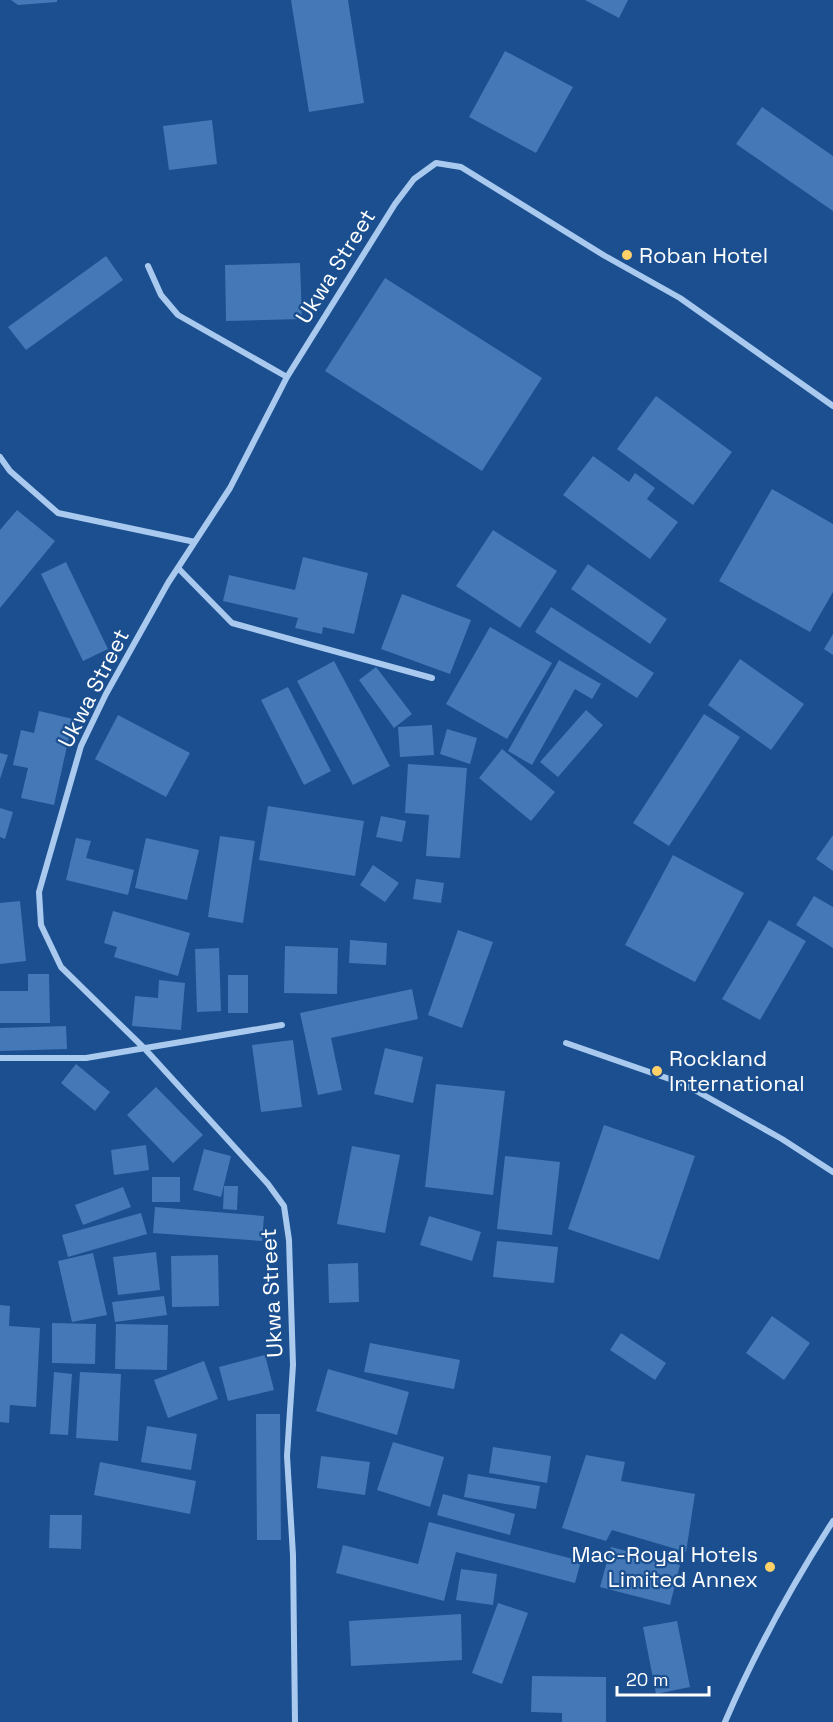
<svg xmlns="http://www.w3.org/2000/svg" width="833" height="1722" font-family="'Space Grotesk',sans-serif">
<rect width="100%" height="100%" fill="#1b4f8f"/>
<!-- building -->
<path fill="#4478b7" d="M 11,0 L 57,0 L 57,2 L 18,5 Z
M 291,0 L 348,0 L 364,103 L 309,112 Z
M 585,0 L 628,0 L 619,18 Z
M 505,51 L 573,87 L 536,153 L 469,117 Z
M 762,107 L 833,156 L 833,211 L 736,144 Z
M 212,120 L 217,164 L 169,170 L 163,126 Z
M 106,256 L 123,280 L 26,350 L 8,327 Z
M 300,263 L 302,319 L 226,321 L 225,265 Z
M 385,278 L 542,378 L 482,471 L 325,371 Z
M 656,396 L 732,452 L 693,505 L 617,449 Z
M 593,456 L 629,482 L 635,473 L 655,488 L 647,499 L 678,522 L 650,559 L 563,495 Z
M 772,489 L 833,524 L 833,592 L 810,632 L 719,581 Z
M 17,510 L 55,541 L 0,608 L 0,530 Z
M 493,530 L 557,571 L 520,628 L 456,586 Z
M 303,557 L 368,573 L 354,634 L 323,627 L 322,634 L 295,628 L 298,618 L 223,601 L 229,575 L 295,590 Z
M 66,562 L 108,649 L 83,661 L 41,574 Z
M 588,564 L 667,619 L 650,644 L 571,589 Z
M 402,594 L 471,620 L 450,674 L 381,649 Z
M 551,607 L 654,673 L 637,698 L 535,632 Z
M 490,627 L 552,663 L 507,739 L 446,704 Z
M 833,634 L 833,655 L 824,649 Z
M 740,659 L 804,704 L 771,750 L 708,705 Z
M 559,660 L 601,684 L 592,699 L 575,689 L 532,765 L 508,751 Z
M 334,661 L 390,766 L 353,785 L 297,681 Z
M 376,667 L 412,714 L 394,728 L 359,680 Z
M 288,687 L 331,771 L 304,785 L 261,700 Z
M 586,710 L 603,725 L 558,777 L 540,762 Z
M 39,711 L 73,719 L 54,805 L 21,798 L 28,768 L 13,765 L 21,730 L 34,733 Z
M 704,714 L 740,737 L 669,846 L 633,823 Z
M 118,715 L 190,753 L 166,797 L 95,759 Z
M 432,725 L 434,755 L 400,757 L 398,727 Z
M 447,729 L 477,738 L 470,764 L 440,754 Z
M 502,749 L 555,792 L 531,821 L 479,778 Z
M 0,753 L 8,755 L 0,779 Z
M 408,764 L 467,768 L 460,858 L 426,856 L 429,815 L 405,813 Z
M 268,806 L 364,821 L 355,876 L 259,860 Z
M 0,808 L 13,812 L 5,839 L 0,837 Z
M 381,816 L 406,821 L 402,842 L 376,837 Z
M 833,835 L 833,871 L 816,859 Z
M 220,836 L 255,841 L 243,923 L 208,917 Z
M 76,838 L 91,841 L 86,858 L 134,870 L 128,895 L 66,880 Z
M 146,838 L 199,850 L 187,900 L 135,888 Z
M 673,855 L 744,893 L 695,982 L 625,945 Z
M 373,865 L 399,883 L 385,902 L 360,885 Z
M 416,879 L 444,883 L 441,903 L 413,899 Z
M 814,896 L 833,907 L 833,948 L 796,925 Z
M 20,901 L 26,961 L 0,964 L 0,903 Z
M 113,911 L 190,933 L 178,976 L 114,957 L 117,947 L 104,943 Z
M 769,920 L 806,941 L 760,1020 L 722,999 Z
M 458,930 L 493,942 L 462,1028 L 428,1015 Z
M 350,940 L 387,943 L 386,965 L 349,963 Z
M 285,946 L 338,948 L 337,994 L 284,993 Z
M 219,948 L 221,1011 L 197,1012 L 195,949 Z
M 28,974 L 49,974 L 50,1023 L 0,1023 L 0,991 L 28,991 Z
M 228,975 L 248,975 L 248,1013 L 228,1013 Z
M 159,980 L 185,983 L 181,1030 L 132,1026 L 135,996 L 158,998 Z
M 412,989 L 418,1019 L 331,1038 L 342,1090 L 318,1095 L 300,1013 Z
M 66,1026 L 67,1049 L 0,1051 L 0,1028 Z
M 293,1040 L 302,1107 L 261,1112 L 252,1045 Z
M 385,1048 L 423,1057 L 413,1103 L 374,1094 Z
M 76,1064 L 110,1092 L 95,1111 L 61,1083 Z
M 436,1084 L 505,1091 L 493,1195 L 425,1187 Z
M 156,1087 L 203,1135 L 173,1163 L 127,1115 Z
M 604,1125 L 695,1156 L 659,1260 L 568,1229 Z
M 146,1145 L 149,1170 L 114,1175 L 111,1150 Z
M 352,1146 L 400,1155 L 385,1233 L 337,1224 Z
M 204,1149 L 231,1156 L 221,1197 L 193,1190 Z
M 505,1156 L 560,1162 L 552,1235 L 497,1229 Z
M 152,1177 L 180,1177 L 180,1202 L 152,1202 Z
M 224,1186 L 238,1186 L 237,1210 L 223,1209 Z
M 123,1187 L 131,1207 L 83,1225 L 75,1205 Z
M 155,1207 L 264,1216 L 262,1241 L 153,1233 Z
M 141,1213 L 147,1234 L 68,1257 L 62,1235 Z
M 429,1216 L 481,1232 L 472,1261 L 420,1245 Z
M 497,1241 L 558,1247 L 554,1283 L 493,1277 Z
M 156,1252 L 160,1290 L 118,1295 L 113,1257 Z
M 93,1253 L 107,1315 L 72,1322 L 58,1261 Z
M 218,1255 L 219,1306 L 172,1307 L 171,1256 Z
M 358,1263 L 359,1302 L 329,1303 L 328,1264 Z
M 164,1296 L 167,1315 L 115,1322 L 112,1302 Z
M 0,1305 L 10,1306 L 9,1326 L 40,1328 L 36,1407 L 10,1405 L 9,1423 L 0,1422 Z
M 772,1316 L 810,1343 L 784,1380 L 746,1353 Z
M 52,1323 L 96,1324 L 95,1364 L 52,1363 Z
M 116,1324 L 168,1325 L 167,1370 L 115,1369 Z
M 621,1333 L 666,1363 L 655,1380 L 610,1350 Z
M 370,1343 L 460,1360 L 454,1389 L 364,1372 Z
M 265,1355 L 274,1390 L 228,1401 L 219,1367 Z
M 204,1361 L 218,1399 L 168,1418 L 154,1380 Z
M 328,1369 L 409,1392 L 397,1435 L 316,1411 Z
M 54,1372 L 72,1374 L 68,1435 L 50,1434 Z
M 80,1372 L 121,1374 L 118,1441 L 76,1438 Z
M 256,1414 L 280,1414 L 281,1540 L 257,1540 Z
M 147,1426 L 197,1434 L 191,1470 L 141,1462 Z
M 393,1442 L 444,1457 L 430,1507 L 377,1490 Z
M 493,1447 L 551,1456 L 547,1483 L 489,1473 Z
M 586,1455 L 625,1462 L 621,1481 L 695,1494 L 686,1552 L 612,1530 L 606,1541 L 562,1528 Z
M 321,1456 L 370,1462 L 365,1495 L 317,1488 Z
M 100,1462 L 196,1481 L 190,1514 L 94,1495 Z
M 468,1474 L 540,1486 L 536,1509 L 464,1497 Z
M 443,1494 L 515,1514 L 510,1535 L 437,1515 Z
M 50,1515 L 82,1515 L 81,1549 L 49,1548 Z
M 429,1522 L 581,1561 L 575,1583 L 456,1552 L 444,1601 L 336,1573 L 343,1545 L 418,1564 Z
M 611,1547 L 680,1565 L 670,1605 L 600,1587 Z
M 461,1569 L 497,1574 L 493,1605 L 456,1600 Z
M 498,1603 L 528,1613 L 502,1684 L 472,1673 Z
M 461,1614 L 462,1660 L 351,1666 L 349,1621 Z
M 677,1621 L 690,1687 L 656,1694 L 643,1627 Z
M 532,1676 L 606,1677 L 606,1722 L 562,1722 L 562,1713 L 531,1712 Z"/>
<g fill="none" stroke-linecap="round" stroke-linejoin="round">
<!-- minor -->
<path stroke="#a9c9ee" stroke-width="6" d="M 148,266 L 161,295 L 178,315 L 287,377
M 0,457 L 10,471 L 58,513 L 195,542
M 178,568 L 232,623 L 432,678
M 566,1043 L 684,1084 L 782,1139 L 833,1172
M 0,1058 L 86,1058 L 282,1025
M 295,1722 L 293,1555 L 287,1456 L 293,1365 L 289,1240 L 284,1206 L 268,1184 L 145,1049 L 61,967 L 41,925 L 39,892 L 81,746 L 106,694 L 168,583 L 230,488 L 287,377 L 395,204 L 414,179 L 436,163 L 461,167 L 605,256 L 680,298 L 833,406
M 725,1722 C 755,1652 792,1585 833,1521"/>
</g>
<!-- markers -->
<g fill="#ffd166" stroke="#1b4f8f" stroke-width="2">
<circle cx="627" cy="255" r="6"/>
<circle cx="657" cy="1071" r="6"/>
<circle cx="770" cy="1567" r="6"/>
</g>
<g text-anchor="middle" stroke-width="4.5" stroke-linejoin="round" paint-order="stroke">
<!-- poi labels -->
<g font-size="22" fill="#fff" stroke="#1b4f8f" text-anchor="start">
<text x="639" y="263">Roban Hotel</text>
<text x="669" y="1066">Rockland<tspan x="669" dy="25">International</tspan></text>
<text x="758" y="1562" text-anchor="end">Mac-Royal Hotels<tspan x="758" dy="25">Limited Annex</tspan></text>
</g>
<!-- street labels -->
<g font-size="22" fill="#fff" stroke="#1b4f8f">
<text transform="translate(335 266) rotate(-58)" y="8">Ukwa Street</text>
<text transform="translate(93 688) rotate(-63)" y="8">Ukwa Street</text>
<text transform="translate(271 1293) rotate(-93)" y="8">Ukwa Street</text>
</g>
</g>
<!-- scale -->
<path d="M617 1686v9h92v-9" fill="none" stroke="#ffffff" stroke-width="3"/>
<text x="626" y="1686" font-size="18" fill="#ffffff" stroke="#1b4f8f" stroke-width="4.5" paint-order="stroke">20 m</text>
</svg>
